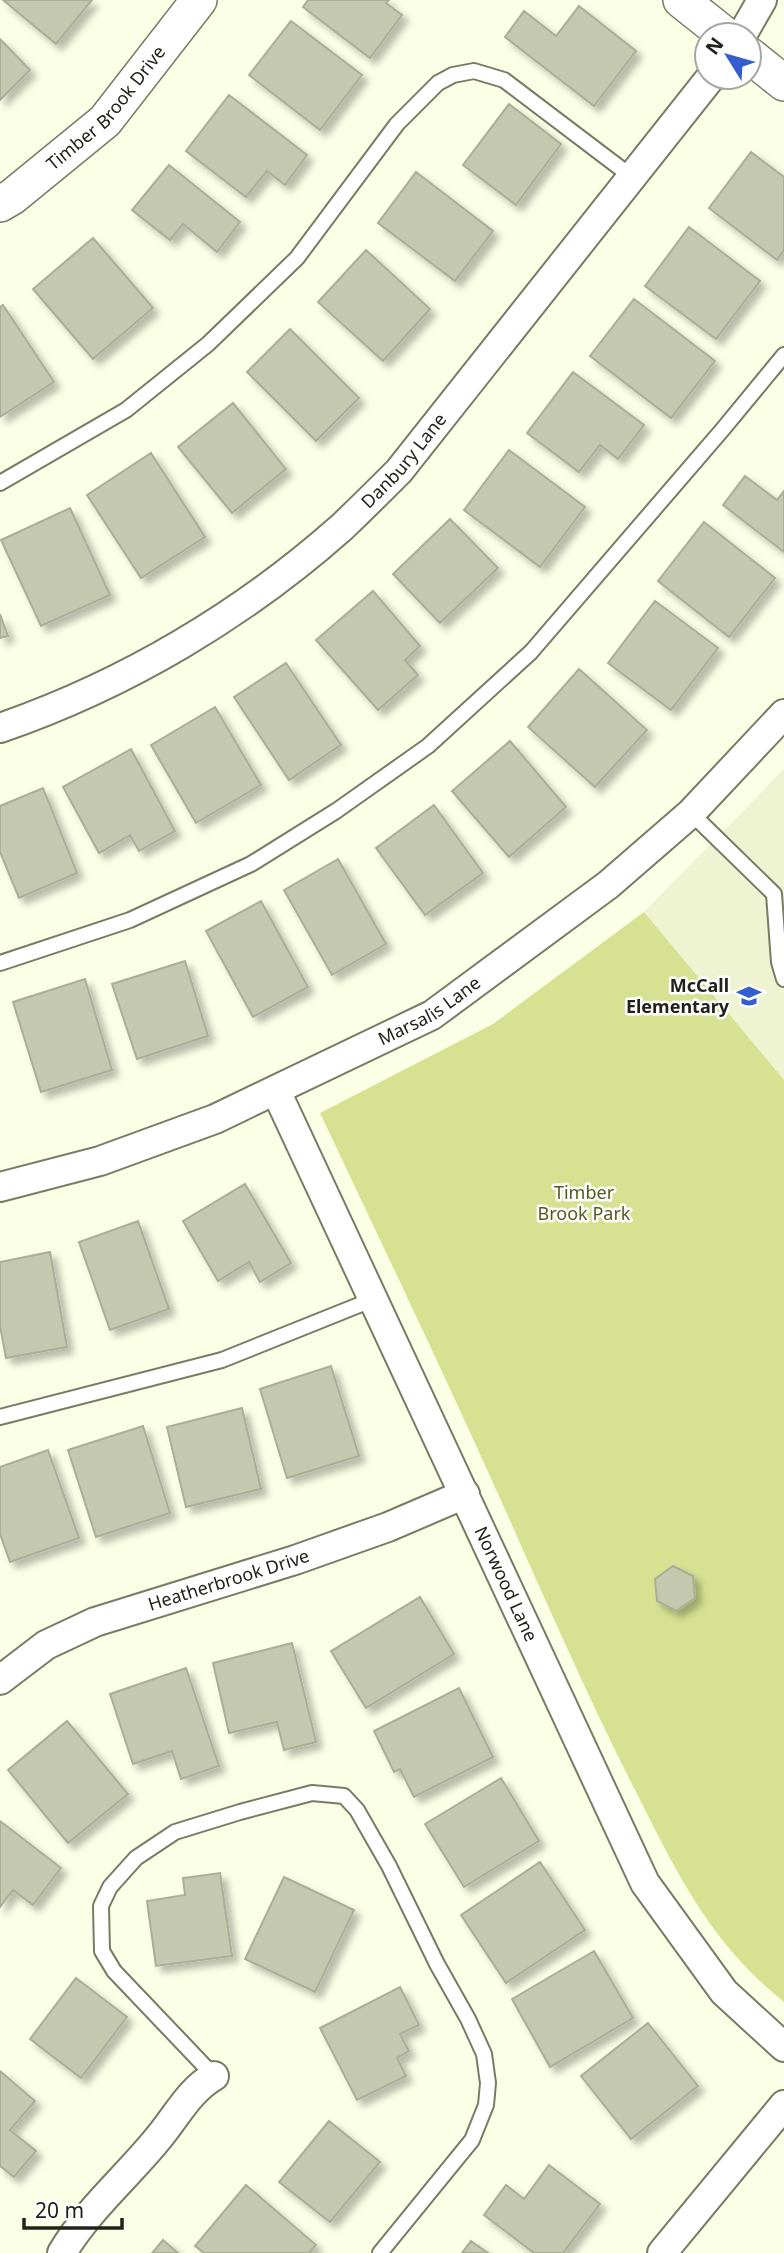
<svg xmlns="http://www.w3.org/2000/svg" width="784" height="2253" font-family="'Noto Sans',sans-serif">
<defs>
<filter id="shadow"><feDropShadow dx="6" dy="6" stdDeviation="3.5" flood-color="#0004"/></filter>
</defs>
<rect width="100%" height="100%" fill="#faffe5"/>
<!-- built -->
<path fill="#eef4d2" d="M 784,769 L 784,1080 L 644,912 Z"/>
<!-- green -->
<path fill="#d6e292" d="M 644,912 L 784,1080 L 784,2002 C 709,1942 676,1871 634,1788 C 585,1692 543,1594 499,1496 C 441,1367 380,1240 320,1113 L 493,1024 Z"/>
<!-- building -->
<path fill="#c3c8af" stroke="#aaae96" stroke-width="2" filter="url(#shadow)" d="M 3,0 L 92,0 L 56,44 Z
M 308,0 L 389,0 L 386,3 L 402,15 L 370,58 L 303,7 Z
M 579,6 L 636,51 L 594,106 L 505,37 L 524,11 L 556,36 Z
M 291,21 L 362,75 L 320,130 L 249,75 Z
M 0,39 L 30,70 L 0,100 Z
M 229,95 L 307,155 L 285,185 L 267,171 L 246,197 L 186,151 Z
M 509,104 L 561,144 L 516,205 L 463,165 Z
M 751,152 L 784,177 L 784,250 L 777,260 L 709,208 Z
M 169,165 L 240,222 L 217,252 L 183,224 L 170,240 L 132,210 Z
M 416,172 L 493,231 L 455,281 L 378,223 Z
M 689,227 L 760,281 L 716,339 L 645,286 Z
M 93,238 L 153,308 L 93,359 L 33,289 Z
M 366,250 L 430,309 L 383,361 L 318,302 Z
M 634,299 L 715,361 L 671,418 L 590,356 Z
M 3,305 L 54,382 L 0,417 L 0,307 Z
M 290,329 L 359,398 L 316,441 L 247,372 Z
M 573,372 L 644,425 L 618,459 L 600,445 L 579,472 L 527,433 Z
M 233,403 L 286,469 L 232,513 L 178,447 Z
M 509,450 L 585,507 L 540,567 L 464,510 Z
M 151,453 L 205,537 L 141,578 L 87,495 Z
M 745,476 L 777,500 L 784,491 L 784,552 L 723,505 Z
M 70,508 L 110,595 L 41,626 L 1,540 Z
M 450,519 L 498,568 L 440,623 L 393,574 Z
M 704,522 L 775,578 L 729,637 L 658,581 Z
M 373,591 L 420,646 L 405,660 L 418,675 L 378,710 L 316,640 Z
M 655,601 L 718,648 L 671,710 L 608,663 Z
M 0,614 L 8,636 L 0,638 Z
M 286,663 L 341,745 L 289,780 L 234,697 Z
M 579,669 L 647,730 L 595,787 L 528,727 Z
M 215,707 L 261,785 L 196,823 L 151,745 Z
M 510,741 L 566,807 L 509,857 L 452,791 Z
M 131,749 L 175,831 L 139,851 L 130,835 L 99,853 L 63,787 Z
M 43,788 L 77,873 L 19,898 L 0,852 L 0,806 Z
M 434,805 L 483,873 L 425,915 L 376,848 Z
M 338,859 L 386,944 L 332,975 L 284,890 Z
M 261,901 L 308,987 L 253,1017 L 206,931 Z
M 185,961 L 208,1036 L 137,1059 L 112,984 Z
M 85,979 L 112,1070 L 41,1092 L 13,1002 Z
M 245,1184 L 291,1263 L 260,1282 L 249,1262 L 218,1281 L 183,1221 Z
M 138,1221 L 169,1309 L 110,1330 L 79,1242 Z
M 50,1252 L 67,1347 L 6,1358 L 0,1326 L 0,1262 Z
M 331,1366 L 359,1456 L 287,1478 L 260,1389 Z
M 242,1408 L 261,1489 L 186,1507 L 167,1427 Z
M 143,1426 L 170,1513 L 96,1537 L 68,1450 Z
M 48,1450 L 79,1538 L 10,1562 L 0,1534 L 0,1467 Z
M 673,1566 L 693,1576 L 695,1598 L 676,1611 L 657,1601 L 655,1579 Z
M 420,1597 L 454,1654 L 366,1708 L 331,1651 Z
M 292,1643 L 316,1742 L 284,1750 L 277,1722 L 229,1733 L 213,1663 Z
M 186,1668 L 219,1766 L 181,1779 L 172,1751 L 133,1764 L 110,1694 Z
M 459,1688 L 493,1757 L 414,1797 L 400,1769 L 394,1772 L 374,1731 Z
M 67,1721 L 128,1794 L 68,1843 L 8,1770 Z
M 501,1778 L 539,1841 L 464,1887 L 425,1824 Z
M 0,1821 L 61,1868 L 33,1905 L 13,1890 L 0,1907 Z
M 540,1862 L 585,1930 L 506,1983 L 461,1915 Z
M 220,1873 L 232,1956 L 156,1966 L 147,1901 L 185,1895 L 183,1878 Z
M 284,1877 L 354,1910 L 315,1992 L 245,1959 Z
M 594,1951 L 633,2018 L 550,2067 L 512,1999 Z
M 76,1978 L 127,2017 L 81,2078 L 30,2039 Z
M 400,1987 L 419,2025 L 400,2034 L 409,2051 L 397,2058 L 406,2076 L 357,2100 L 320,2028 Z
M 648,2023 L 698,2086 L 631,2139 L 581,2076 Z
M 0,2071 L 35,2101 L 10,2130 L 36,2151 L 14,2177 L 0,2166 Z
M 329,2121 L 380,2162 L 330,2222 L 279,2182 Z
M 549,2165 L 600,2204 L 563,2253 L 534,2253 L 484,2215 L 506,2185 L 524,2199 Z
M 246,2185 L 316,2245 L 309,2253 L 204,2253 L 195,2246 Z
M 163,2240 L 178,2253 L 152,2253 Z
M 471,2241 L 488,2253 L 462,2253 Z"/>
<g fill="none" stroke-linecap="round" stroke-linejoin="round">
<!-- service casing -->
<g stroke="#787c65" stroke-width="18">
<path id="service" d="M 0,483 L 126,410 L 208,344 L 297,258 L 397,124 L 438,83 L 453,75 L 474,71 L 504,80 L 632,177
M 691,813 L 774,894 L 779,962 L 784,979
M 0,963 L 130,920 L 251,864 L 336,811 L 428,746 L 531,652 L 723,429 L 784,355
M 0,1417 L 222,1360 L 374,1299
M 214,2076 L 114,1971 L 102,1951 L 101,1906 L 110,1887 L 136,1858 L 175,1832 L 240,1812 L 312,1793 L 344,1796 L 357,1810 L 389,1866 L 437,1964 L 468,2019 L 484,2054 L 488,2083 L 486,2105 L 472,2140 L 380,2253"/>
</g>
<!-- minor casing -->
<g stroke="#787c65" stroke-width="32">
<g id="minor">
<path d="M 742,35 L 762,0"/>
<path id="s1" d="M 0,728 C 125,685 243,615 342,527 C 361,509 380,490 399,471 L 711,77"/>
<path id="s2" d="M 276,1091 L 645,1883 L 724,1992 L 784,2047"/>
<path id="s3" d="M 0,1187 L 100,1161 L 215,1119 L 432,1015 L 608,885 L 691,813 L 784,714"/>
<path id="s4" d="M 0,1680 L 46,1645 L 95,1622 L 295,1560 L 388,1527 L 465,1494"/>
<path d="M 62,2253 C 88,2209 128,2176 160,2136 C 178,2114 189,2091 214,2076"/>
<path d="M 662,2253 L 784,2105"/>
</g>
</g>
<!-- tertiary casing -->
<g stroke="#787c65" stroke-width="38">
<g id="tertiary">
<path d="M 681,0 L 725,35"/>
<path d="M 749,55 L 784,83"/>
<path id="s5" d="M 0,204 L 12,197 L 105,121 L 199,0"/>
</g>
</g>
<!-- service -->
<use href="#service" stroke="#fff" stroke-width="14"/>
<!-- minor -->
<use href="#minor" stroke="#fff" stroke-width="28"/>
<!-- tertiary -->
<use href="#tertiary" stroke="#fff" stroke-width="35"/>
</g>
<!-- icons -->
<defs>
<g id="school-bare" transform="scale(1.89)"><path d="M0-5L7-2L0 1L-7-2ZM-4 1L0 2.5L4 1V4Q0 6-4 4Z" fill="#345ece" stroke="#fff" stroke-width="2.5" paint-order="stroke"/></g>
</defs>
<g fill-rule="evenodd">
<use href="#school-bare" x="749" y="996"/>
</g>
<g text-anchor="middle" stroke-width="5" stroke-linejoin="round" paint-order="stroke">
<!-- street labels -->
<g font-size="18" fill="#212219" stroke="#fff">
<text dy="6" stroke="none"><textPath href="#s5" startOffset="144">Timber Brook Drive</textPath></text>
<text dy="6" stroke="none"><textPath href="#s1" startOffset="490">Danbury Lane</textPath></text>
<text dy="6" stroke="none"><textPath href="#s3" startOffset="466">Marsalis Lane</textPath></text>
<text dy="6" stroke="none"><textPath href="#s4" startOffset="252">Heatherbrook Drive</textPath></text>
<text dy="6" stroke="none"><textPath href="#s2" startOffset="544">Norwood Lane</textPath></text>
</g>
<!-- poi labels -->
<g font-size="18" font-weight="bold" fill="#212219" stroke="#fff" text-anchor="end">
<text x="729" y="992">McCall<tspan x="729" dy="21">Elementary</tspan></text>
</g>
<!-- park labels -->
<g font-size="18" fill="#545b1e" stroke="#fff">
<text x="584" y="1199">Timber<tspan x="584" dy="21">Brook Park</tspan></text>
</g>
</g>
<!-- north arrow -->
<g transform="translate(728 56) rotate(307)"><circle r="33" fill="#ffffff" stroke="#a6a7a3" stroke-width="2"/>
<path d="M0-5L12 26L0 18L-12 26Z" fill="#345ece"/>
<text y="-10" font-size="19" font-weight="bold" text-anchor="middle" fill="#212219">N</text>
</g>
<!-- scale -->
<path d="M24 2218v10h98v-10" fill="none" stroke="#212219" stroke-width="3.5"/>
<text x="35" y="2218" font-size="21" fill="#212219" stroke="#ffffff" stroke-width="5" paint-order="stroke">20 m</text>
</svg>
